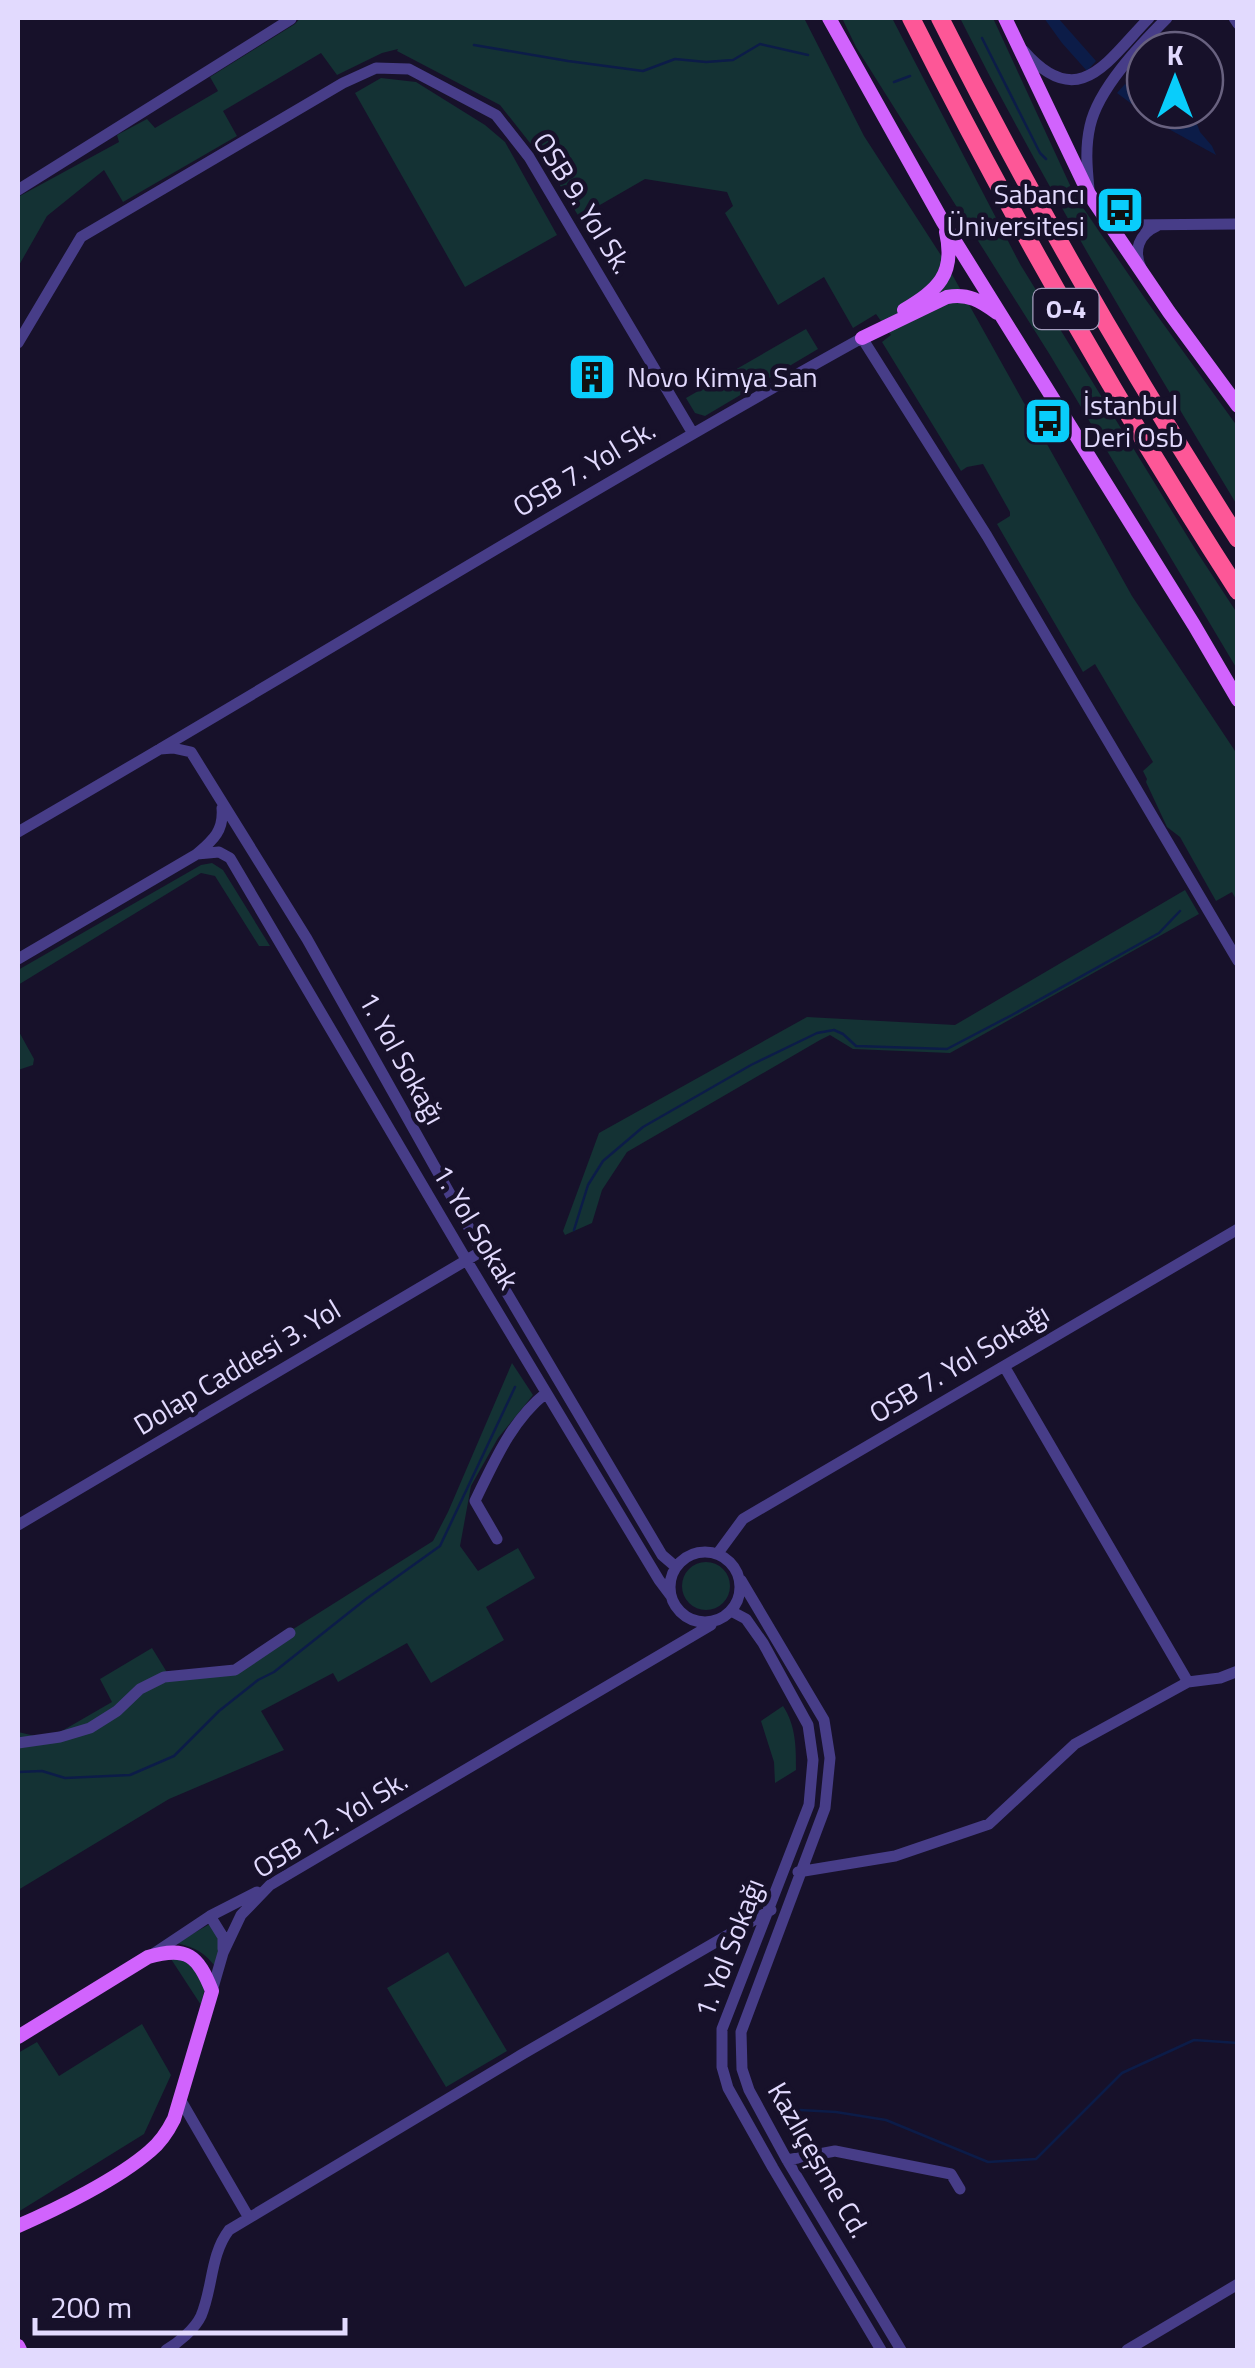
<svg xmlns="http://www.w3.org/2000/svg" width="1255" height="2368" font-family="'Titillium Web',sans-serif">
<rect width="100%" height="100%" fill="#17112a"/>
<!-- green -->
<path fill="#143234" d="M 300,18 L 804,18 L 864,136 L 944,260 L 1132,596 L 1237,754 L 1237,901 L 1232,892 L 1216,901 L 1180,837 L 1167,827 L 1146,782 L 1147,779 L 1143,771 L 1153,762 L 1095,664 L 1083,672 L 997,524 L 1010,516 L 1010,512 L 983,464 L 967,467 L 961,471 L 882,342 L 891,335 L 876,314 L 853,328 L 824,277 L 778,305 L 725,213 L 733,206 L 727,192 L 645,179 L 579,217 L 549,167 L 500,105 L 397,51 L 398,49 L 382,53 L 337,75 L 321,53 L 223,111 L 237,136 L 123,202 L 104,170 L 47,216 L 18,267 L 18,197 L 119,142 L 117,135 L 147,119 L 155,128 L 218,91 L 210,77 L 295,24 Z
M 842,18 L 892,18 L 1020,264 L 1197,552 L 1237,613 L 1237,669 L 1050,355 L 856,47 Z
M 960,18 L 993,18 L 1075,196 L 1146,300 L 1237,426 L 1237,505 C 1141,345 1044,185 960,18 Z
M 381,78 L 416,82 L 485,125 L 505,142 L 557,235 L 465,287 L 355,93 Z
M 806,329 L 818,349 L 705,416 L 695,413 L 686,398 Z
M 212,863 L 223,870 L 270,946 L 259,946 L 215,876 L 201,873 L 18,985 L 18,970 L 201,865 Z
M 1185,890 L 1199,914 L 950,1053 L 853,1049 L 830,1035 L 820,1040 L 627,1152 L 602,1190 L 592,1223 L 565,1235 L 563,1231 L 599,1133 L 807,1017 L 955,1025 Z
M 18,1030 L 34,1059 L 33,1065 L 18,1070 Z
M 512,1363 L 533,1395 L 498,1438 L 471,1486 L 460,1546 L 478,1571 L 518,1548 L 535,1578 L 486,1607 L 504,1640 L 431,1683 L 407,1643 L 338,1682 L 333,1673 L 261,1711 L 284,1750 L 169,1799 L 18,1890 L 18,1732 L 48,1739 L 112,1702 L 100,1679 L 152,1648 L 168,1674 L 228,1670 L 433,1541 L 448,1512 Z
M682 1586a24 24 0 1 1 48 0a24 24 0 1 1-48 0Z
M 783,1706 C 796,1726 796,1747 796,1770 L 775,1783 L 774,1762 L 761,1721 Z
M 210,1924 L 219,1935 L 218,1956 L 214,1965 C 203,1951 193,1947 176,1943 Z
M 448,1952 L 507,2051 L 446,2087 L 387,1988 Z
M 181,1958 L 193,1963 L 205,1987 L 201,2005 L 171,1959 Z
M 142,2024 L 171,2075 L 144,2134 L 18,2212 L 18,2053 L 37,2042 L 59,2076 Z"/>
<!-- water -->
<path fill="#0c1c48" d="M 1044,18 L 1058,18 L 1096,61 L 1087,71 L 1062,43 Z
M 1125,84 L 1145,99 L 1145,110 L 1160,110 L 1185,126 L 1187,123 L 1170,110 L 1192,111 L 1200,132 L 1212,146 L 1216,155 L 1156,122 L 1117,93 Z"/>
<g fill="none" stroke-linecap="round" stroke-linejoin="round">
<!-- stream -->
<path stroke="#0c1c48" stroke-width="2.5" d="M 982,38 L 1040,153 L 1046,159
M 474,45 L 568,61 L 643,71 L 675,59 L 706,62 L 733,60 L 760,44 L 808,55
M 894,82 L 910,76
M 574,1230 L 588,1185 L 603,1161 L 643,1127 L 751,1065 L 817,1033 L 834,1030 L 843,1034 L 856,1046 L 947,1049 L 1012,1015 L 1159,933 L 1180,911
M 18,1772 L 42,1771 L 65,1778 L 130,1775 L 174,1756 L 219,1711 L 258,1680 L 274,1672 L 366,1599 L 440,1546 L 515,1387
M 800,2110 L 836,2112 L 886,2120 L 988,2162 L 1036,2159 L 1122,2073 L 1194,2040 L 1238,2043"/>
<!-- minor -->
<path stroke="#473d88" stroke-width="11" d="M 1234,18 L 1238,24
M 1024,51 C 1079,114 1108,60 1149,18
M 1089,189 C 1087,168 1085,148 1090,126 C 1098,89 1140,45 1167,18
M 18,190 L 291,19
M 1104,216 L 1128,225 L 1238,224
M 1141,268 C 1133,250 1139,234 1157,226
M 18,343 L 81,237 L 343,83 L 376,68 L 409,69 L 496,115 L 529,157 L 692,432
M 160,749 L 173,748 L 191,752 L 307,939 L 482,1251 L 662,1555 L 676,1567
M 18,832 C 300,669 577,496 862,338 L 987,536 L 1238,961
M 197,854 L 219,852 L 230,858 L 467,1261 L 659,1580 L 671,1596
M 18,959 L 197,854 C 213,840 224,831 222,808
M 1004,1366 L 1188,1682
M 18,1525 L 482,1251
M 497,1539 L 475,1501 C 494,1462 511,1421 546,1393
M670 1587a35 35 0 1 1 70 0a35 35 0 1 1-70 0Z
M 718,1553 L 743,1519 L 1238,1229
M 741,1580 L 824,1720 L 830,1758 L 825,1808 L 741,2032 L 742,2069 L 749,2090 L 787,2160 L 901,2350
M 731,1611 L 746,1619 L 763,1643 L 792,1696 L 808,1725 L 813,1760 L 809,1805 L 722,2029 L 722,2067 L 728,2088 L 773,2168 L 881,2350
M 18,1743 L 60,1737 L 90,1728 L 117,1711 L 140,1689 L 164,1677 L 235,1670 L 290,1633
M 798,1872 L 895,1856 L 989,1824 L 1075,1744 L 1188,1682 L 1220,1678 L 1238,1671
M 210,1916 L 223,1937 L 223,1949
M 153,1954 L 210,1916 L 257,1892
M 212,1991 L 223,1953 L 241,1915 L 270,1885 L 711,1625 L 712,1622
M 180,2099 L 249,2218
M 787,2160 L 835,2151 L 951,2174 L 960,2189
M 166,2350 C 178,2343 195,2329 201,2316 C 213,2288 210,2255 229,2230 L 521,2055 L 771,1910
M 1127,2350 L 1238,2284"/>
<!-- major -->
<path stroke="#d163fd" stroke-width="14" d="M 829,18 L 943,222 L 1194,625 L 1238,700
M 1005,18 L 1089,194 L 1169,312 L 1238,406
M 904,310 C 937,290 956,275 946,232
M 862,338 L 947,297 C 968,293 981,301 997,313
M 18,2037 L 148,1957 C 187,1946 198,1955 212,1991 L 174,2119 C 168,2131 161,2142 150,2151 C 118,2179 57,2209 18,2226
M 18,2346 L 20,2350"/>
<!-- highway -->
<path stroke="#fd5797" stroke-width="18" d="M 911,18 C 1010,214 1118,405 1238,591
M 940,18 C 1030,197 1130,370 1238,539"/>
</g>
<!-- icons -->
<defs>
<g id="bus-square" transform="scale(2.5)"><rect x="-9" y="-9" width="18" height="18" rx="4" fill="#09cdfb" stroke="#17112a"/><path d="M-5-6H5V4H4V6H2V4H-2V6H-4V4H-5ZM-3.5-4V0h7V-4ZM-3.5 1.2v1.5H-2V1.2ZM2 1.2v1.5H3.5V1.2Z" fill="#111"/></g>
<g id="building-square" transform="scale(2.5)"><rect x="-9" y="-9" width="18" height="18" rx="4" fill="#09cdfb" stroke="#17112a"/><path d="M-4-6H4V6H1V3H-1V6H-4ZM-2.5-4.3h1.7v1.8h-1.7ZM.8-4.3h1.7v1.8H.8ZM-2.5-1h1.7V.8h-1.7ZM.8-1h1.7V.8H.8Z" fill="#111"/></g>
</defs>
<g fill-rule="evenodd">
<use href="#bus-square" x="1120" y="210"/>
<use href="#building-square" x="592" y="377"/>
<use href="#bus-square" x="1048" y="421"/>
</g>
<g text-anchor="middle" stroke-width="9" stroke-linejoin="round" paint-order="stroke">
<!-- shield labels -->
<rect fill="#17112a" stroke="#a59ebe" stroke-width="2.5" x="1033.5" y="289" width="65" height="40" rx="8"/>
<g font-size="25" font-weight="bold" fill="#e2dafe">
<text x="1066" y="318">O-4</text>
</g>
<!-- poi labels -->
<g font-size="28" fill="#e2dafe" stroke="#17112a" text-anchor="start">
<text x="1085" y="204" text-anchor="end">Sabancı<tspan x="1085" dy="32">Üniversitesi</tspan></text>
<text x="627" y="387">Novo Kimya San</text>
<text x="1083" y="415">İstanbul<tspan x="1083" dy="32">Deri Osb</tspan></text>
</g>
<!-- street labels -->
<g font-size="28" fill="#e2dafe" stroke="#17112a">
<text transform="translate(583 203) rotate(58)" y="10">OSB 9. Yol Sk.</text>
<text transform="translate(584 468) rotate(-31)" y="10">OSB 7. Yol Sk.</text>
<text transform="translate(402 1058) rotate(61)" y="10">1. Yol Sokağı</text>
<text transform="translate(476 1227) rotate(59)" y="10">1. Yol Sokak</text>
<text transform="translate(959 1363) rotate(-31)" y="10">OSB 7. Yol Sokağı</text>
<text transform="translate(237 1367) rotate(-31)" y="10">Dolap Caddesi 3. Yol</text>
<text transform="translate(330 1824) rotate(-32)" y="10">OSB 12. Yol Sk.</text>
<text transform="translate(729 1948) rotate(-69)" y="10">1. Yol Sokağı</text>
<text transform="translate(819 2160) rotate(60)" y="10">Kazlıçeşme Cd.</text>
</g>
</g>
<!-- border -->
<rect width="1255" height="2368" fill="none" stroke="#e2dafe" stroke-width="40"/>
<!-- north arrow -->
<g transform="translate(1175 80)"><circle r="48" fill="#17112a" stroke="#68617f" stroke-width="2.5"/>
<path d="M0-8L18 38L0 25L-18 38Z" fill="#09cdfb"/>
<text y="-15" font-size="28" font-weight="bold" text-anchor="middle" fill="#e2dafe">K</text>
</g>
<!-- scale -->
<path d="M35 2318v15h310v-15" fill="none" stroke="#e2dafe" stroke-width="5"/>
<text x="50" y="2318" font-size="30" fill="#e2dafe" stroke="#17112a" stroke-width="8" paint-order="stroke">200 m</text>
</svg>
